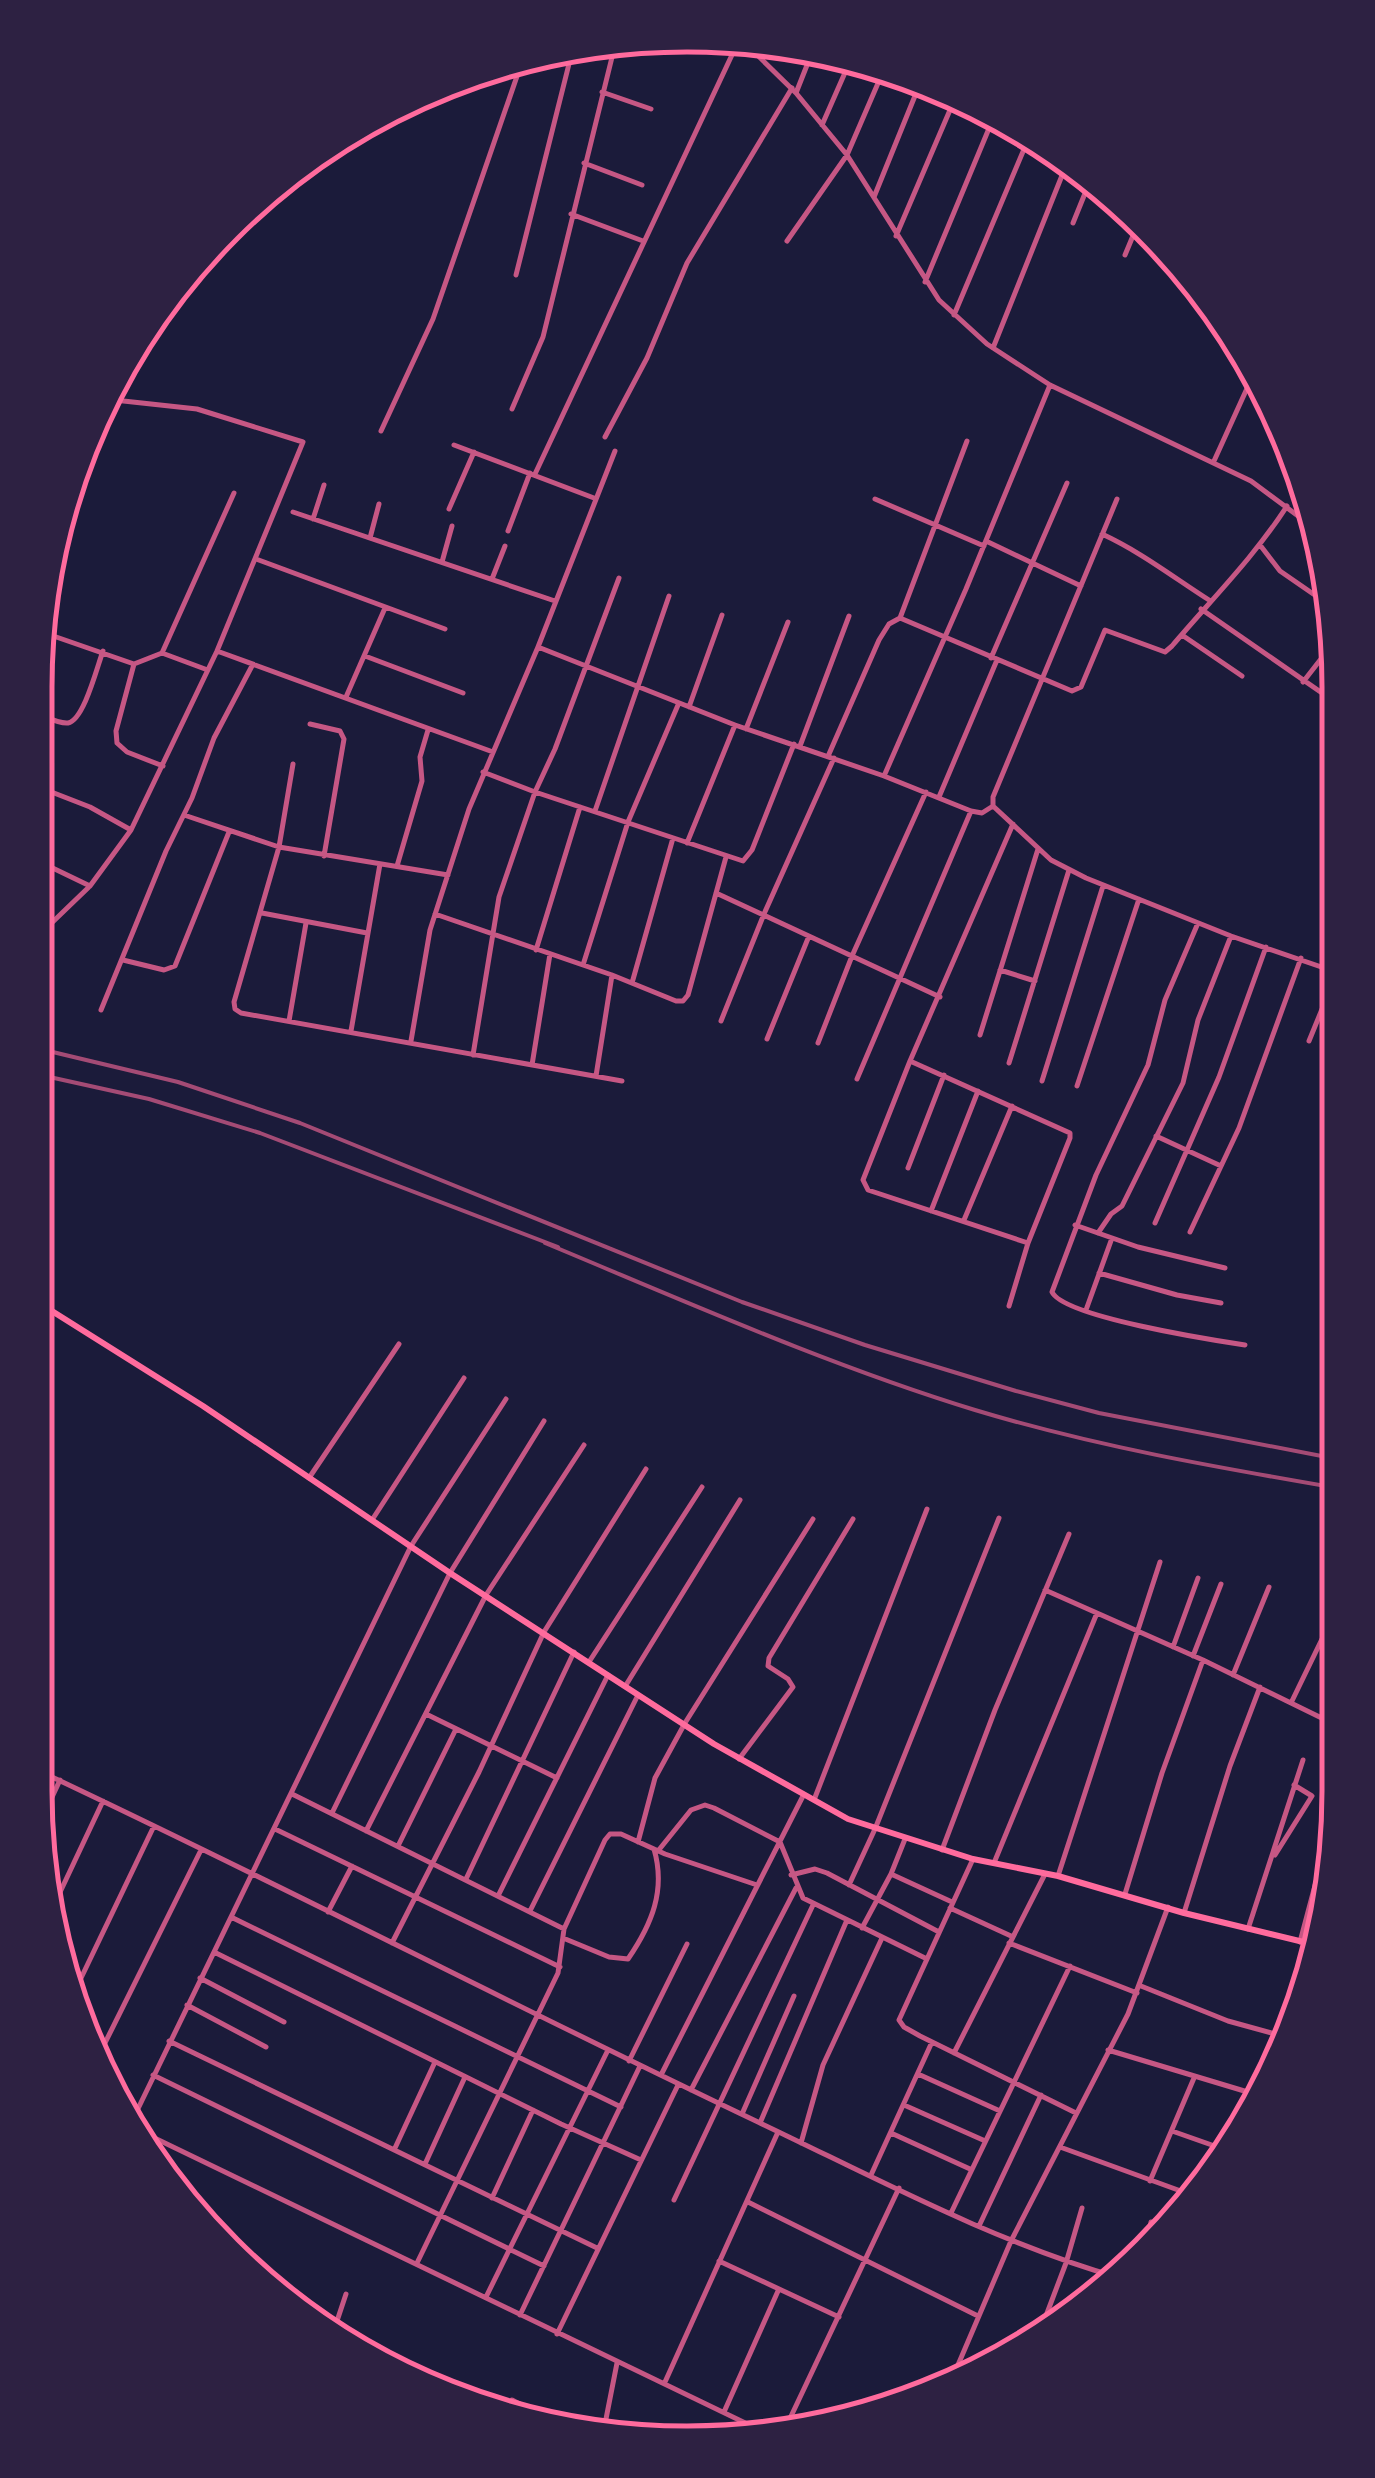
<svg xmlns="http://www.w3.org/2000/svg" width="1375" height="2478" font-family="'Asap Condensed',sans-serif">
<rect width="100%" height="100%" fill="#1b1b3a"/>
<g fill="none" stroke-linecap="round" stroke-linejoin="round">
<!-- minor -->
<path stroke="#c65784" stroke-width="5" d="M 659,37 L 678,46
M 742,40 L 796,93 L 847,155 L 939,300 L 987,344 L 1050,385 L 1251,481 L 1317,530
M 602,92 L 651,109
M 796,93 L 813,50
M 822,125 L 851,59
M 584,163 L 642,185
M 874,197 L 921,81
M 571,214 L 643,241
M 1073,223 L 1090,181
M 896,236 L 956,96
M 787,241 L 847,155 L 885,67
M 1125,255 L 1140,219
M 1183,273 L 1185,270
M 516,275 L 573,48
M 925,282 L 995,114
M 954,315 L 1030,135
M 993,348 L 1067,163
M 512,409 L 543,337 L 616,41
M 381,431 L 433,319 L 524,56
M 605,437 L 647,358 L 687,263 L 792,88
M 967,441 L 900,618 L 1072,691 L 1081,687 L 1105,630 L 1165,652 L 1172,646 C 1211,600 1255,556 1287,506
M 454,445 L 594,498
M 1214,461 L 1254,373
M 535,474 L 739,40
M 875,499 L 984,546
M 1117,499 L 993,797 L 993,806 L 1051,860 L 1086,878 L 1231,936 L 1336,972
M 449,509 L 474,452
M 293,512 L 555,601
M 313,519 L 324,485
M 508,531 L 530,473
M 1102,534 C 1141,552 1173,577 1209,600
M 370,538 L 379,504
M 986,541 L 1081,586
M 1260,545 L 1280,571 L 1335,609
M 256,559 L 445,629
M 442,562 L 452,526
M 492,579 L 505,546
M 1201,609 L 1335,702
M 39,631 L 134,664 L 162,653
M 1182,635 L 1242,676
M 538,647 L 735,725 L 884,776 L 971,811 L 982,813 L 993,806
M 217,651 L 493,752
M 365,656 L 463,693
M 991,658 L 1067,483
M 134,664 L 116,731 L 117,743 L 127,752 L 163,766
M 205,669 L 162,653 L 234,493
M 1303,682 L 1335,641
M 346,697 L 385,608
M 689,707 L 722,615
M 36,713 C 45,716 58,724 68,723 C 84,720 97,667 103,651
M 310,724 L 340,731 L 344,739 L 324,856
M 746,729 L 788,622
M 800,746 L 849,616
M 829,754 L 879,640 L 889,624 L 900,618
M 293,764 L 279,847 L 234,1002 L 235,1009 L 241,1013 L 622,1081
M 483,772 L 535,792 L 743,861 L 752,850 L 794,744
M 884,776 L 966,589 L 1050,385
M 36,786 L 90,807 L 131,830
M 939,797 L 997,660
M 595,811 L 669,596
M 184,815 L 279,847 L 448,875
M 1013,824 L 910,1061 L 863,1180 L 868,1190 L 1028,1243
M 687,843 L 735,725
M 36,860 L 90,886
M 397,866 L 422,781 L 420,757 L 428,730
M 716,893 L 940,997
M 262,913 L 367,933
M 435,914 L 612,975 L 676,1001 L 683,1001 L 688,995 L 726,857
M 1198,923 L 1165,1000 L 1148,1065 L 1096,1175 L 1052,1292 C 1064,1317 1212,1340 1245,1345
M 36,938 L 90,886 L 131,830 L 217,651 L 303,442 L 197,409 L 105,399
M 536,950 L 580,807
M 123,960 L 164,970 L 175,966 L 229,832
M 583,965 L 628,822 L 678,705
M 1000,970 L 1035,981
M 632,983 L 673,838
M 101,1010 L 166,851 L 192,798 L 214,738 L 253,664
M 289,1021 L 306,923
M 721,1021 L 764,914 L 834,758
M 351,1031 L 380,864
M 980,1035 L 1038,849
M 767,1039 L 809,936
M 411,1041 L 430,930 L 469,809 L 538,647 L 615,451
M 1309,1041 L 1336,975
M 818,1043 L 852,956 L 926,792
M 473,1055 L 499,897 L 535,792 L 555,749 L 619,578
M 910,1061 L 1070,1133 L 1070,1138 L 1028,1243 L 1009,1306
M 1009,1063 L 1069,870
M 532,1065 L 550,954
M 596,1076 L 612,975
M 857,1079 L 971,811
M 1042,1081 L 1103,886
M 1077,1086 L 1139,899
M 1156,1136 L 1221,1166
M 908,1168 L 944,1075
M 931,1211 L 978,1091
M 964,1220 L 1012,1106
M 1155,1223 L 1219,1077 L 1266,947
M 1075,1225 L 1138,1247 L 1225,1268
M 1190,1232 L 1239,1128 L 1301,958
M 1098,1233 L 1111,1214 L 1122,1206 L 1183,1083 L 1198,1020 L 1231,936
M 1099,1273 L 1177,1295 L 1221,1303
M 1086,1310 L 1112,1238
M 309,1478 L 399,1344
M 372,1520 L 464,1378
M 1045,1590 L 1203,1660 L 1338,1726
M 1173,1647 L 1198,1578
M 1193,1656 L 1221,1584
M 589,1662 L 702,1487
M 1233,1675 L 1269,1587
M 626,1685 L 740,1500
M 1291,1703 L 1338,1606
M 426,1714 L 557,1778
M 739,1759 L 793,1687 L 788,1679 L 768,1666 L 769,1658 L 853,1519
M 35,1769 C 278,1883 516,2007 758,2122 C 876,2178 994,2242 1120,2278
M 292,1794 L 564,1929
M 814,1800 L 927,1509
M 332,1813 L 450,1573 L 544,1421
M 40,1823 L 60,1780
M 275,1829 L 560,1967
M 366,1831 L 486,1595 L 584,1445
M 638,1842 L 655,1778 L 685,1723 L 813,1519
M 398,1846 L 456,1729
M 942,1850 L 995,1710 L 1069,1534
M 658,1851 L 691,1810 L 705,1805 L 714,1808 L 780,1842 L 803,1898 L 925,1958
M 1275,1855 L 1312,1796 L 1294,1785
M 973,1859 L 899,2020 L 904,2027 L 920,2036 L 1076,2113
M 994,1863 L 1097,1613
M 891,1874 L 952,1902
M 791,1875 L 815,1869 L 827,1873 L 939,1932
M 1058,1876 L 1160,1562
M 466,1879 L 574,1652
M 849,1885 L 875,1829 L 999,1518
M 1125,1894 L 1162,1773 L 1203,1660
M 498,1896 L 608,1675
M 54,1905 L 103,1801
M 950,1908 L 1011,1936
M 530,1911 L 638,1695
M 328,1912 L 352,1866
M 1184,1913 L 1230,1766 L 1260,1687
M 231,1917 L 621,2107
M 862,1928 L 891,1874 L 905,1839
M 1248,1929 L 1303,1760
M 563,1938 L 609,1957 L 628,1959 C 652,1924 666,1890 654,1849
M 1300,1942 L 1333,1818
M 392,1943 L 479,1772 L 544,1632 L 646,1469
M 1009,1943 L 1137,1993
M 214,1952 L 561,2124 L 641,2160
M 200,1978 L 284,2022
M 1141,1986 L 1228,2021 L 1286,2037
M 70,2001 L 154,1826
M 187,2005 L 266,2047
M 169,2041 L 597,2248
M 1108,2050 L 1261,2096
M 954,2053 L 1045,1874
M 99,2055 L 201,1850
M 629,2061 L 687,1944
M 918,2074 L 1000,2111
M 153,2075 L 544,2266
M 661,2075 L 803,1796
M 691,2090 L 796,1888
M 904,2105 L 983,2140
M 742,2114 L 794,1996
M 133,2119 L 411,1546 L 506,1399
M 760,2123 L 847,1920
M 140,2131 L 766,2433
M 1172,2131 L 1226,2150
M 891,2133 L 970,2169
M 801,2143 L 823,2065 L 882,1938
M 1060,2147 L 1189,2194
M 395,2148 L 435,2062
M 425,2164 L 465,2077
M 871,2175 L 932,2042
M 1150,2181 L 1194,2078
M 492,2198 L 533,2110
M 674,2200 L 813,1905
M 748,2202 L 978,2316
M 951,2213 L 1070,1966
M 979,2226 L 1041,2095
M 1145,2248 L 1151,2222
M 719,2261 L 839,2317
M 417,2263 L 558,1973 L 564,1929 L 605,1840 L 610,1834 L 621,1834 L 665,1854 L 757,1885
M 486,2297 L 608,2050
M 520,2315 L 640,2066
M 1041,2329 L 1066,2263 L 1082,2208
M 557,2334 L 678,2085
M 332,2336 L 346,2294
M 665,2382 L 778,2132
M 949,2386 L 1011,2241 L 1128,2014 L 1168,1907
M 512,2400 L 560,2425
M 724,2412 L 778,2291
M 604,2429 L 617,2363
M 785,2429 L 899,2188"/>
<!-- secondary -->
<path stroke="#ff6b9d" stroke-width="6" d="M 36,1301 L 203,1406 L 450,1573 L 714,1744 L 848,1819 L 973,1859 L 1058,1876 L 1184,1913 L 1320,1946"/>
<!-- rail -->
<path stroke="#a44b75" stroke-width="4" d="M 36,1048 L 178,1082 L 300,1123 L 742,1302 L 865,1345 L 1016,1391 L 1099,1413 L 1337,1459
M 36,1074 L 149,1099 L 260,1133 L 558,1247
M 545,1243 C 687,1302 828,1365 975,1410 C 1094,1446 1215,1467 1337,1488"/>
</g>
<!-- crop -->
<path d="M0 0H1375V2478H0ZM687 52H687A635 635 0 0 1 1322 687V1791A635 635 0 0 1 687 2426H687A635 635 0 0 1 52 1791V687A635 635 0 0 1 687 52Z" fill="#2d2142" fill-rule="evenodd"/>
<path fill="none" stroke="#ff6b9d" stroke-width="5" d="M687 52H687A635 635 0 0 1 1322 687V1791A635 635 0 0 1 687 2426H687A635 635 0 0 1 52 1791V687A635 635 0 0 1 687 52Z"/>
</svg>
